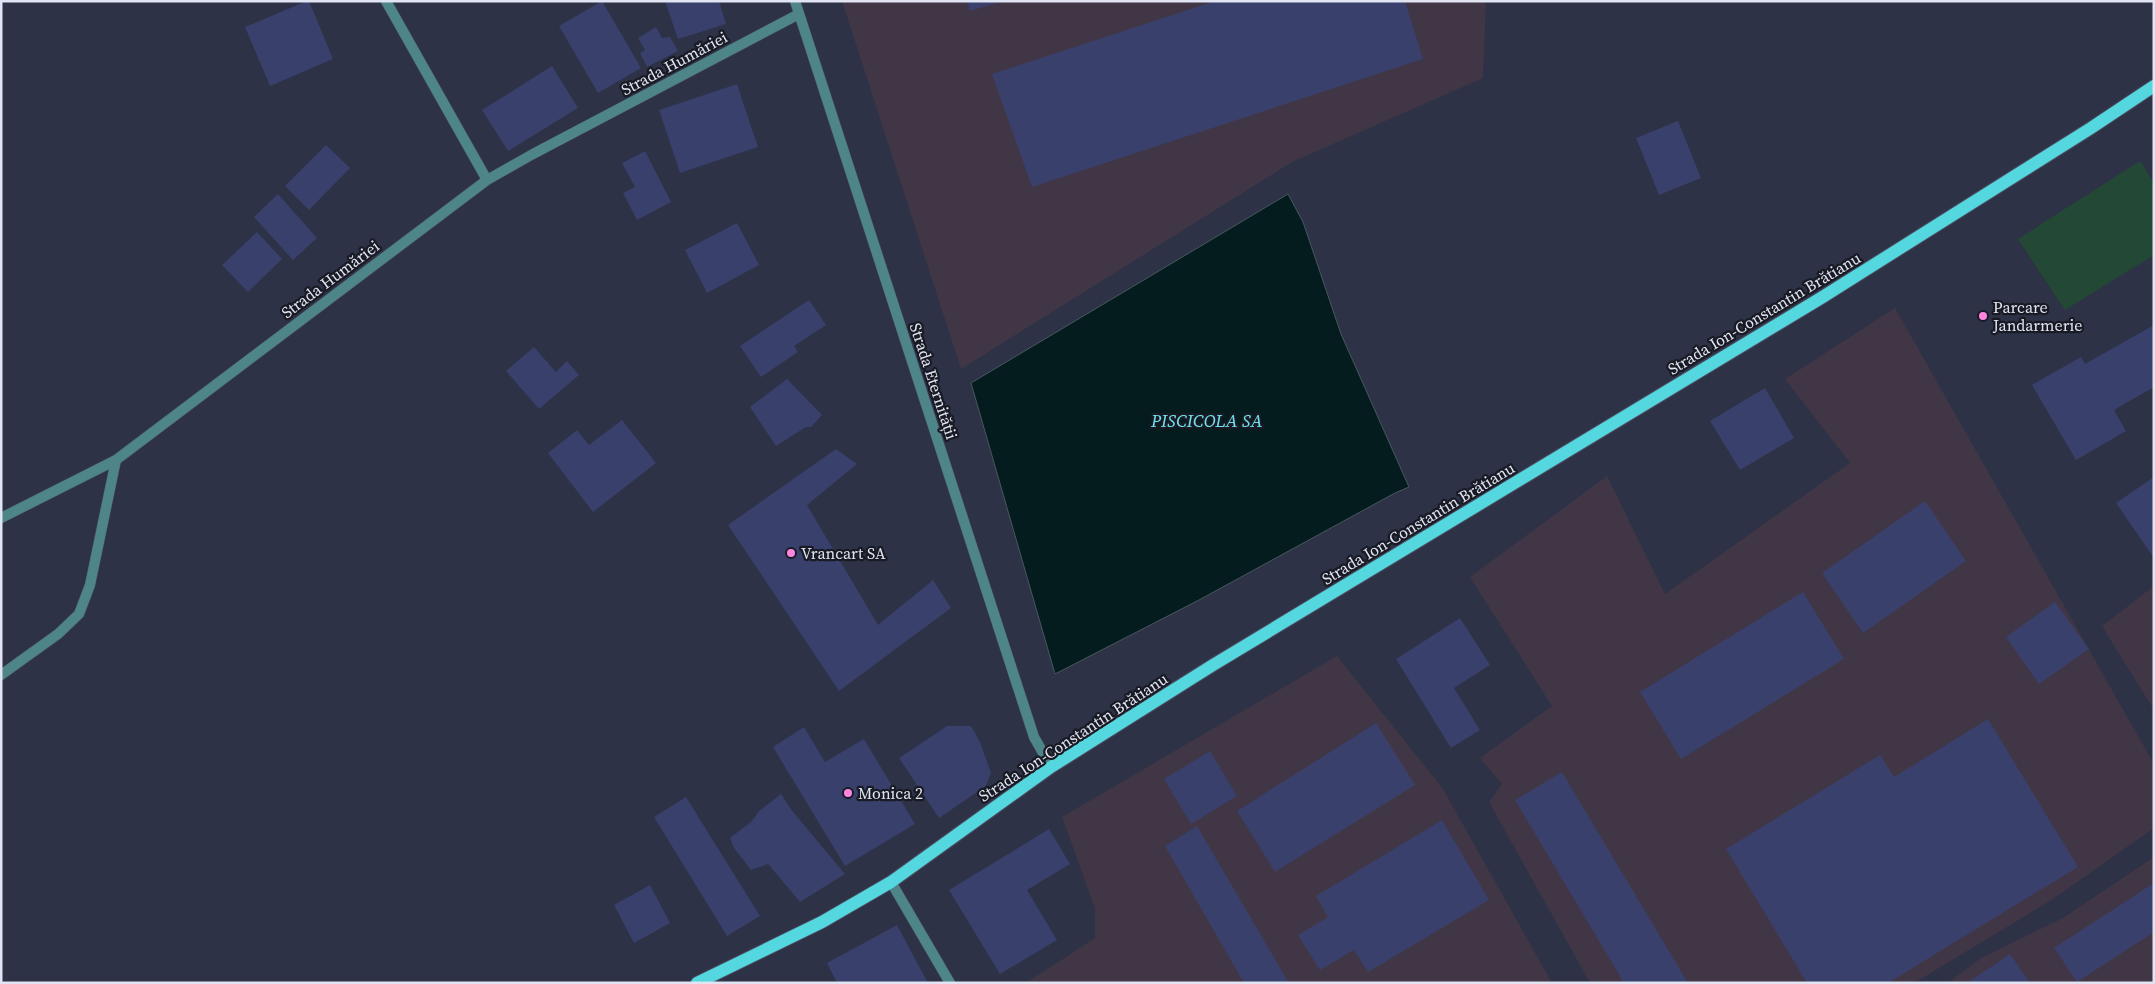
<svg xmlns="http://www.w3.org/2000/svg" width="2155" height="984" font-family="'Source Serif 4',serif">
<rect width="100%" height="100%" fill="#2d3246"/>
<!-- industrial -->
<path fill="#413645" d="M 842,1 L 1486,1 L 1483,78 L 1292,162 L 961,369 Z
M 1895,308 L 2154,764 L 2154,828 L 2050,901 L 1914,983 L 1590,983 L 1489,802 L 1502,784 L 1480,758 L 1552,706 L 1470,577 L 1607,476 L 1665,594 L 1850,463 L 1785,379 Z
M 2154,586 L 2154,710 L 2102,626 Z
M 1337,656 L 1443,789 L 1552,983 L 1026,983 L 1095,938 L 1095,908 L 1062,817 Z
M 2154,857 L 2154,983 L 1948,983 L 1981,958 L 2063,918 Z"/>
<!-- green -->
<path fill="#234936" d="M 2140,161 L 2154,183 L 2154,255 L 2065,310 L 2018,239 Z"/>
<!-- water -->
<path fill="#051c1e" stroke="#47585e" d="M 1288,194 L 1303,222 L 1341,334 L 1409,487 L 1395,493 L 1199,600 L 1055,674 L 971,383 Z"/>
<!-- building -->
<path fill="#39406b" d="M 307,1 L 309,1 L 333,59 L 270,86 L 245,27 Z
M 602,1 L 641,68 L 598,93 L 559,26 Z
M 665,1 L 719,1 L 726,24 L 678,39 Z
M 967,1 L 999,1 L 1000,2 L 970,11 Z
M 1215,1 L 1405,1 L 1423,59 L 1032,187 L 992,74 Z
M 656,27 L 662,38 L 670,37 L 678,51 L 647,67 L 640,53 L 645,50 L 638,38 Z
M 552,66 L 578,108 L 508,151 L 482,110 Z
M 737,84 L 758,147 L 680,173 L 659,110 Z
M 1678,121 L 1701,178 L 1659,195 L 1636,138 Z
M 326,145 L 350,168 L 309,210 L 285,186 Z
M 645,151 L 671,202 L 637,220 L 623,193 L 635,187 L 622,163 Z
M 278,194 L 317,238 L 293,260 L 254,217 Z
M 737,223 L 759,265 L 707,293 L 685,250 Z
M 257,232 L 282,259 L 248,292 L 222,265 Z
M 809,300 L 826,325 L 794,346 L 798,352 L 761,377 L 740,346 Z
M 2154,325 L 2154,387 L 2114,410 L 2126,431 L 2076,460 L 2032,385 L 2081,357 L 2085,364 Z
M 534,347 L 556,372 L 567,361 L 579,375 L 539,409 L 506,371 Z
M 787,379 L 822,415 L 811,427 L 806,427 L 776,446 L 750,407 Z
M 1765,388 L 1794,438 L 1740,470 L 1710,421 Z
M 622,420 L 656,463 L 593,512 L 548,453 L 577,430 L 589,445 Z
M 836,449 L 857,464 L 807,505 L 878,625 L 933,580 L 951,608 L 839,691 L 728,525 Z
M 2154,477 L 2154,558 L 2116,503 Z
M 1925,501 L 1966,561 L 1863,633 L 1822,573 Z
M 1803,592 L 1844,659 L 1681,759 L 1640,692 Z
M 2055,602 L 2089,649 L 2039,684 L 2006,637 Z
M 1460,618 L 1490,665 L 1454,688 L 1480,730 L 1451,748 L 1396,659 Z
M 1988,719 L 2078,867 L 1888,983 L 1807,983 L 1726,849 L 1880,755 L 1894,777 Z
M 1376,723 L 1415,785 L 1275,872 L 1237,811 Z
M 947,726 L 971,726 L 980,742 L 991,773 L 986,786 L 939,818 L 899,758 Z
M 804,727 L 825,762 L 864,739 L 915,824 L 845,866 L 773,747 Z
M 1210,751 L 1237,796 L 1191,824 L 1164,779 Z
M 1562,772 L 1688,983 L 1624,983 L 1515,800 Z
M 781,794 L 793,812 L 845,874 L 800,902 L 768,864 L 751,870 L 734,848 L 730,838 L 752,821 L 759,811 Z
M 686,797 L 760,916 L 727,936 L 654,817 Z
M 1442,820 L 1489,900 L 1368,972 L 1354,950 L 1320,970 L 1298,935 L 1328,917 L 1316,896 Z
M 1197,826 L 1289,983 L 1244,983 L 1165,846 Z
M 1049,829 L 1070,864 L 1027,890 L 1057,940 L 1000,974 L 949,890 Z
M 2154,883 L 2154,932 L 2077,982 L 2054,948 Z
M 650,885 L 670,923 L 634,943 L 614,905 Z
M 897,925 L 928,983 L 837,983 L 827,963 Z
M 2010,954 L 2030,983 L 1967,983 Z"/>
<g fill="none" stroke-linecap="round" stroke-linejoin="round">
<!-- minor casing -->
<g stroke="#4a4e62" stroke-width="11">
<path id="minor" d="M 386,1 L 487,180
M 795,1 L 1034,737 L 1051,767
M 1,518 L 116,460
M 1,675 L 58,634 L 79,614 L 90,585 L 116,460 L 487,180 L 533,154 L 799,14
M 891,882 L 950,983"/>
</g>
<!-- primary casing -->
<g stroke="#4a4e62" stroke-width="14">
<path id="primary" d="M 697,983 L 822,922 L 891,882 L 1051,767 L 1213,665 L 1821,298 L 2091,128 L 2154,86"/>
</g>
<!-- minor -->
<use href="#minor" stroke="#4d8589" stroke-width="10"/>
<!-- primary -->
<use href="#primary" stroke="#54d7df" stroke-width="12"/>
</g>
<!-- markers -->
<g fill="#fe86e1" stroke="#181a24" stroke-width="2">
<circle cx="1983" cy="316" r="5"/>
<circle cx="791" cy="553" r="5"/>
<circle cx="848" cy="793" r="5"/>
</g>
<g text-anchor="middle" stroke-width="4.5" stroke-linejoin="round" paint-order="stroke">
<!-- street labels -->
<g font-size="16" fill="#e1e4f2" stroke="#181a24">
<text transform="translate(674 63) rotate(-28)" y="6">Strada Humăriei</text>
<text transform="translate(330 279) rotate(-37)" y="6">Strada Humăriei</text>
<text transform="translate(1764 313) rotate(-31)" y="6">Strada Ion-Constantin Brătianu</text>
<text transform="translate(934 381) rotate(72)" y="6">Strada Eternității</text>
<text transform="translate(1418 523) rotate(-31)" y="6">Strada Ion-Constantin Brătianu</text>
<text transform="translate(1073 737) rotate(-33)" y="6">Strada Ion-Constantin Brătianu</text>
</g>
<!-- poi labels -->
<g font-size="16" fill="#e1e4f2" stroke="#181a24" text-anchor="start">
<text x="1993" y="313">Parcare<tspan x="1993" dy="18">Jandarmerie</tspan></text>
<text x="801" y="559">Vrancart SA</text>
<text x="858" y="799">Monica 2</text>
</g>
<!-- water labels -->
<g font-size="18" font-style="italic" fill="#71e2eb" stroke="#181a24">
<text x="1207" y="427">PISCICOLA SA</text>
</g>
</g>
<!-- border -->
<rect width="2155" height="984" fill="none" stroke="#e1e4f2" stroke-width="5"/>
</svg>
